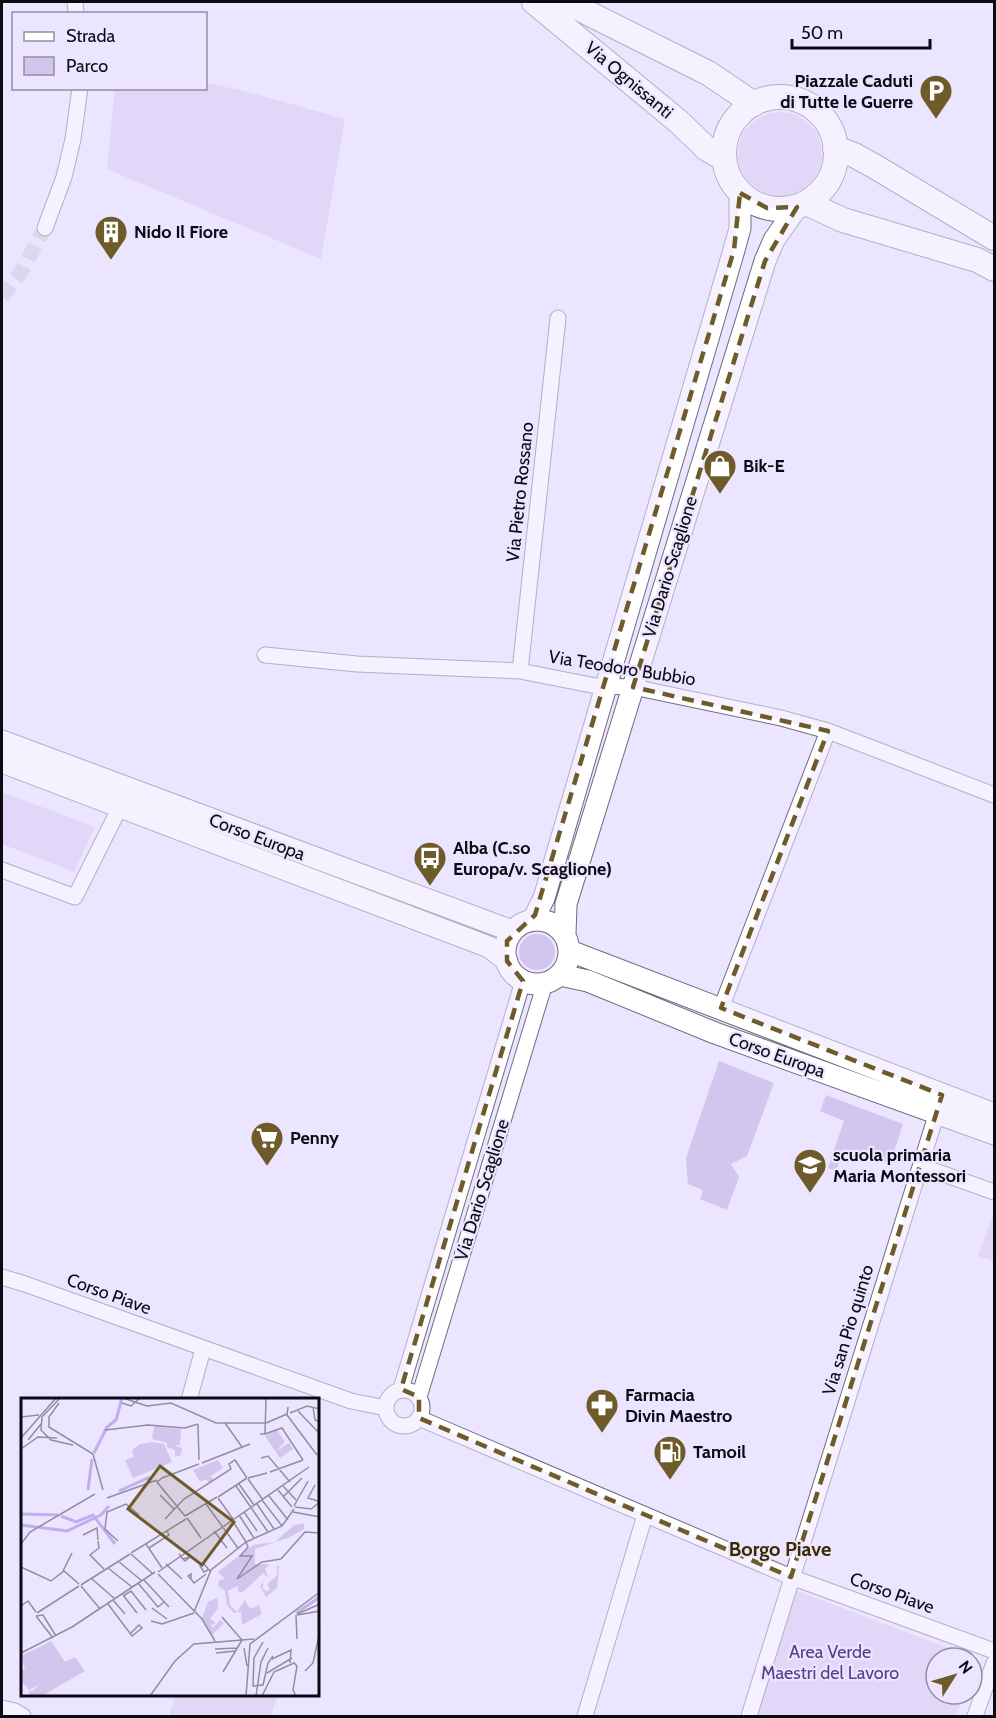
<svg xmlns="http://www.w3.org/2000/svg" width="996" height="1718" font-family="Cabin,sans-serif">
<rect width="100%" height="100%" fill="#ece5ff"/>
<!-- green -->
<path fill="#d2c6ef" d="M 206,83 L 240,90 L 345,119 L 321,259 L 107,169 L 115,89 L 206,88 Z
M738 154a42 42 0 1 1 84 0a42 42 0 1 1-84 0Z
M 2,792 L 95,827 L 74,872 L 2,844 Z
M519 952a18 18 0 1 1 36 0a18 18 0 1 1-36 0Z
M 719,1061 L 774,1083 L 747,1156 L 731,1164 L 739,1177 L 727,1210 L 700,1199 L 703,1190 L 688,1184 L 686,1158 Z
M 826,1095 L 903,1124 L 890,1164 L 844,1149 L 836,1171 L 828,1168 L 844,1121 L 820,1111 Z
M 994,1212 L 994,1261 L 978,1256 Z
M 795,1590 L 977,1659 L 972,1672 L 972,1658 L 936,1658 L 936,1694 L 964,1694 L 956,1716 L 756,1716 Z
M 175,1696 L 277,1696 L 271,1716 L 169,1716 Z"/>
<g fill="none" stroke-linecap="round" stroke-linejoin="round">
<!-- street-tunnel -->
<path stroke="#cac4db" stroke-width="15" stroke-dasharray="15 8" stroke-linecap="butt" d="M 2,297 L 21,272 L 45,228"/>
<!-- street casing -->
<g stroke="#716b81" stroke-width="17">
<path id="street" d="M 75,2 L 76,14
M 45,228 L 64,177 L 73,139 L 80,88
M 265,655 L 357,664 L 520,671 L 596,686 L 633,687 L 781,718 L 828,731 L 994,795
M 520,671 L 558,318
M 2,870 L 75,897 L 115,817
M 721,1008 L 828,731
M 921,1166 L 994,1192
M 2,1277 L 25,1284 L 351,1401 L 386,1408
M 401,1389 L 523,981
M386 1408a18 18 0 1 1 36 0a18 18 0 1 1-36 0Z
M 419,1397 L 545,983
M 189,1400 L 203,1349
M 419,1418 L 791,1577 L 994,1651
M 2,1708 L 15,1711 L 23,1716
M 585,1716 L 645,1515
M 749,1716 L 939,1106
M 975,1716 L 994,1663"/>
</g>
<!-- secondary casing -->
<g stroke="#716b81" stroke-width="23">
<path id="secondary" d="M 2,741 L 512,931
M 2,762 L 489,947 L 507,961
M505 952a32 32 0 1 1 64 0a32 32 0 1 1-64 0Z
M 530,921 L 535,916 L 544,898 L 734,250 L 740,228 L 740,193
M 565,935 L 566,904 L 765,261 L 774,240 L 797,207
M 570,951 L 994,1114
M 560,975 L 588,981 L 715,1033 L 994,1134"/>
</g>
<!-- primary casing -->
<g stroke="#716b81" stroke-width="26">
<path id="primary" d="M 534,2 L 679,122 L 707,149 L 724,159
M 566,2 L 708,73 L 754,104
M724 153a56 56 0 1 1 112 0a56 56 0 1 1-112 0Z
M 835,148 L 854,155 L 874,166 L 994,238
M 806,203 L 843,220 L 977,260 L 994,269"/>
</g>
<!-- street -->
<use href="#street" stroke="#fff" stroke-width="15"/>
<!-- secondary -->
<use href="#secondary" stroke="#fff" stroke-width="21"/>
<!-- primary -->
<use href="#primary" stroke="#fff" stroke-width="24"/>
</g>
<!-- marked area -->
<path d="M0 0H996V1718H0ZM 740,193 L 767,208 L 797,207 L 765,261 L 633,687 L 828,731 L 721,1008 L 942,1095 L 791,1577 L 419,1418 L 419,1397 L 401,1389 L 523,981 L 507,961 L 507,941 L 535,915 L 734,250 Z" fill="#ece5ff" fill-opacity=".55" fill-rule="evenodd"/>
<path fill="none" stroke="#6f5b2a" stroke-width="4.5" stroke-dasharray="12 8" stroke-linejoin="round" d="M 740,193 L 767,208 L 797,207 L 765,261 L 633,687 L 828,731 L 721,1008 L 942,1095 L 791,1577 L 419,1418 L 419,1397 L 401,1389 L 523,981 L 507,961 L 507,941 L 535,915 L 734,250 Z"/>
<!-- icons -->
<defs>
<g id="parking-pin" transform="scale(1.725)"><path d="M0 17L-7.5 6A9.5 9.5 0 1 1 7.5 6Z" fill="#6f5b2a" stroke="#ece5ff"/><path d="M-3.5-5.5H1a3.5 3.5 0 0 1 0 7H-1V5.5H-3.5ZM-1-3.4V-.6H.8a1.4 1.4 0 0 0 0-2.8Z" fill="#fff"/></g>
<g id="building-pin" transform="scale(1.725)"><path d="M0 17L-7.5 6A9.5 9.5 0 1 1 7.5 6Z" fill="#6f5b2a" stroke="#ece5ff"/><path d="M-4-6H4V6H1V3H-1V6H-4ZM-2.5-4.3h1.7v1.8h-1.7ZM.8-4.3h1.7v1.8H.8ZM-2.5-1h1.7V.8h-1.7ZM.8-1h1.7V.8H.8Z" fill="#fff"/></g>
<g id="shop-pin" transform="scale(1.725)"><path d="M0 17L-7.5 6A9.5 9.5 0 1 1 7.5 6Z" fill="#6f5b2a" stroke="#ece5ff"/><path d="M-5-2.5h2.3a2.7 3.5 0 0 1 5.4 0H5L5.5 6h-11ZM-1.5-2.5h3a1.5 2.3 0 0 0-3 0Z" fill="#fff"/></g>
<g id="bus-pin" transform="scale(1.725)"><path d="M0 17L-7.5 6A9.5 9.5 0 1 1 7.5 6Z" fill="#6f5b2a" stroke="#ece5ff"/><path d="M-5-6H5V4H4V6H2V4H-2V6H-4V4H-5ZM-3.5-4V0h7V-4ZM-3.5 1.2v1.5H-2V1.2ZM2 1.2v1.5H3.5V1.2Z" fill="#fff"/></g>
<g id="supermarket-pin" transform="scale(1.725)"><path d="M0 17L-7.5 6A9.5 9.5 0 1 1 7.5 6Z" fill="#6f5b2a" stroke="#ece5ff"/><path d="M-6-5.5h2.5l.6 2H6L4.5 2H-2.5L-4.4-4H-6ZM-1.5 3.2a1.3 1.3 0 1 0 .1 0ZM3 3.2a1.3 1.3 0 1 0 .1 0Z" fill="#fff"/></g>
<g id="school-pin" transform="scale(1.725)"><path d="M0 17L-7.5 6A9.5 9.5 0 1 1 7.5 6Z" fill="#6f5b2a" stroke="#ece5ff"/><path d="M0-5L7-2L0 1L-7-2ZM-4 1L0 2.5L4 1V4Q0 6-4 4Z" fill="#fff"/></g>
<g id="pharmacy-pin" transform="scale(1.725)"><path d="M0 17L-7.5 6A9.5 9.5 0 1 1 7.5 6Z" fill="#6f5b2a" stroke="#ece5ff"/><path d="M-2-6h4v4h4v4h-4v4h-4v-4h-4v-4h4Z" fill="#fff"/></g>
<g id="fuel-pin" transform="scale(1.725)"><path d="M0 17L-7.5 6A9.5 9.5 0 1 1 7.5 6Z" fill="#6f5b2a" stroke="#ece5ff"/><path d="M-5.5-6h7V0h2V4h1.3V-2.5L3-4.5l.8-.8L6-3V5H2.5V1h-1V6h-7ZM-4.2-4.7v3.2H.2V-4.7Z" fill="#fff"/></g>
</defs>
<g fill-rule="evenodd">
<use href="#parking-pin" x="936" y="91"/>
<use href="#building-pin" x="111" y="232"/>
<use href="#shop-pin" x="720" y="466"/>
<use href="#bus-pin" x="430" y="858"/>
<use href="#supermarket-pin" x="267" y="1138"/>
<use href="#school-pin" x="810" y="1165"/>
<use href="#pharmacy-pin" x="602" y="1405"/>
<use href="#fuel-pin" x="670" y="1452"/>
</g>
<g text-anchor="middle" stroke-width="4.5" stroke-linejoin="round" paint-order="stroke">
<!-- street labels -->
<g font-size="18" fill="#0c0a12" stroke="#ece5ff">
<text transform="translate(629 80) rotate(40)" y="6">Via Ognissanti</text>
<text transform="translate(520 492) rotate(-84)" y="6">Via Pietro Rossano</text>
<text transform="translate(670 567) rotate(-73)" y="6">Via Dario Scaglione</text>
<text transform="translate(622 668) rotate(9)" y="6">Via Teodoro Bubbio</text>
<text transform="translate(257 837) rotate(21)" y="6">Corso Europa</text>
<text transform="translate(777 1055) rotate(20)" y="6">Corso Europa</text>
<text transform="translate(482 1190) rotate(-73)" y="6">Via Dario Scaglione</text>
<text transform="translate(109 1294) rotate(20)" y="6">Corso Piave</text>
<text transform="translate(848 1330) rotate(-73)" y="6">Via san Pio quinto</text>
<text transform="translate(892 1593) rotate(20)" y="6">Corso Piave</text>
</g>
<!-- poi labels -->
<g font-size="18" font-weight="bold" fill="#0c0a12" stroke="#ece5ff" text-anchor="start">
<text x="913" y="87" text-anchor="end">Piazzale Caduti<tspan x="913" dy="21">di Tutte le Guerre</tspan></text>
<text x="134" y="238">Nido Il Fiore</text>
<text x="743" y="472">Bik-E</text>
<text x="453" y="854">Alba (C.so<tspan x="453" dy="21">Europa/v. Scaglione)</tspan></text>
<text x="290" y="1144">Penny</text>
<text x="833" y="1161">scuola primaria<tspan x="833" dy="21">Maria Montessori</tspan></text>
<text x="625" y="1401">Farmacia<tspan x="625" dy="21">Divin Maestro</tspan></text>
<text x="693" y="1458">Tamoil</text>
</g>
<!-- park labels -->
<g font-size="18" fill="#593d89" stroke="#ece5ff">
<text x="830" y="1658">Area Verde<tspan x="830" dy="21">Maestri del Lavoro</tspan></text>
</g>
<!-- neighbourhood labels -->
<g font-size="20" font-weight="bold" fill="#3a2b01" stroke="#ece5ff">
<text x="780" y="1556">Borgo Piave</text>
</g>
</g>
<!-- overview -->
<g transform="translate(21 1398)">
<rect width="298" height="298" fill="#ece5ff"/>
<path d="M 133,28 L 160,31 L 159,47 L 153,47 L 161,50 L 160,57 L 154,59 L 154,52 L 146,49 L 146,45 L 131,41 ZM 256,32 L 264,44 L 255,53 L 268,45 L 272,51 L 259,60 L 244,38 ZM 130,44 L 143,46 L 151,64 L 112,80 L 104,62 L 113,59 L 111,52 L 119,46 ZM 197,62 L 202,70 L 190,78 L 193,82 L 188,85 L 185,81 L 179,84 L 172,72 ZM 283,125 L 283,131 L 269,139 L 234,151 L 234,166 L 249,166 L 244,171 L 247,180 L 242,175 L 222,194 L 218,194 L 216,188 L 207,193 L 209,207 L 216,214 L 224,202 L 229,211 L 238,207 L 241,216 L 221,227 L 220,214 L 213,215 L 206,207 L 204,193 L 197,188 L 198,182 L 204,181 L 197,174 L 232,147 L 254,144 L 273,127 ZM 256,168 L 258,168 L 256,190 L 245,199 L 239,188 L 243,184 L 241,190 L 246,194 L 249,191 L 246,186 L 256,178 ZM 196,200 L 197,210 L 189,221 L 195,225 L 190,227 L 192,230 L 199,222 L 203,225 L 191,237 L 181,220 L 187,204 ZM 30,243 L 44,264 L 54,259 L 64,273 L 21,298 L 10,298 L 7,294 L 13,292 L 17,287 L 8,292 L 0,283 L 0,272 L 4,271 L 0,258 Z" fill="#d2c6ef"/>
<path fill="none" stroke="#c1aeee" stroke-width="3" d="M 73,55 L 86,29 L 95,22 L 101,0M 67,92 L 71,61M 98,93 L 129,79M 0,116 L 37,117M 40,118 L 55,124 L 72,117 L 94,146M 0,127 L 46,133 L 80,117 L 88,108M 275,215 L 299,199"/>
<path fill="none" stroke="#928da0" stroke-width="1.5" d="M 39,0 L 21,19 L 20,32 L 30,42 L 52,47M 102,0 L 126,8 L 150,5 L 195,25 L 245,25M 38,5 L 28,19 L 28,29 L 72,56 L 82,92M 101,5 L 110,8 L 119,0M 267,9 L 266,17 L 296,57M 292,9 L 294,22 L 299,24M 277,13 L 299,36M 269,15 L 286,8 L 299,11M 0,19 L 18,17M 204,25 L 221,49M 245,25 L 266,16M 177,26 L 178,62M 84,32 L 127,27 L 164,30 L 177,26M 239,36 L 244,36 L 245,0M 244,36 L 261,30 L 282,62M 0,40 L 35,0M 7,42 L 20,26M 0,51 L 17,39 L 36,40M 240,60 L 247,58 L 269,84M 181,65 L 229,46M 249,74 L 282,62M 141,80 L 136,84 L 164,118M 141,80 L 178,66M 227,80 L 246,75M 227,81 L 242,102M 218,86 L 233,107M 294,87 L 287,100 L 297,103M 215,88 L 247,134M 262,88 L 275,102M 257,92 L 271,109M 139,97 L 153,111M 248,98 L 267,122M 197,99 L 226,80M 262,99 L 281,80M 86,100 L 136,82M 197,100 L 212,121M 241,102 L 261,128M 185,106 L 217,150M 236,106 L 253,131M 273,108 L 287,83M 274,109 L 290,111 L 299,104M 223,114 L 236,133M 272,114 L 299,119M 218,117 L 233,140M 164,118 L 196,99M 166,120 L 180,140M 144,121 L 163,101 L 210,71 L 208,66 L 214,62 L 226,80M 211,122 L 225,144M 193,133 L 206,150M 62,137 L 76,130 L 77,142M 77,143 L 78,150 L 69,157 L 83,171M 97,143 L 84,131 L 86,114 L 105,106 L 118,117M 225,144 L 227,149 L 219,158 L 231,158 L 216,181 L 241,164 L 260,161M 0,146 L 9,134 L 74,96M 125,146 L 141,170M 128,150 L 148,137 L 146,133M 110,155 L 165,121M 110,156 L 131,175M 158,156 L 162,161 L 164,163 L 169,159 L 162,161M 260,161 L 284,134 L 299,135M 97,163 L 121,183M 145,166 L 161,181M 0,169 L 30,183 L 43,173 L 58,186M 87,170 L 111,189M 187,172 L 183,174 L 179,168 L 183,166 L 189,173M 42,173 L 51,155M 137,174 L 288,69M 137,176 L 181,221 L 194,243M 71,181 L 94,201M 170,181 L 170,176 L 167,178 L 170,181 L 173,185 L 185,176M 123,182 L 148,209M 117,185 L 137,209 L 143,204M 60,187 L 109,156M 60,188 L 79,211M 102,197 L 116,215M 102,198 L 110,193 L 125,212M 92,202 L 104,216M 87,206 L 111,238 L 121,230 L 118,227 L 110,235M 0,208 L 7,203 L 15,214M 131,210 L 146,221M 173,214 L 190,172 L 225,144 L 261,128 L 273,111M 16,215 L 58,188M 276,216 L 299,206M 275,217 L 276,241M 276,217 L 299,213M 15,218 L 22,217 L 35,238M 15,218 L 32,240M 201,219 L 221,242 L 202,274M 130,223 L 141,226 L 173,215M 242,244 L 233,260 L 232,288 L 242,287 L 247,265 L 252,258M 223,250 L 226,268M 194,251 L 216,250M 0,255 L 51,229 L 134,174M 195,255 L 214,253M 251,261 L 270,252 L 269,265M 284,273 L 292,265 L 299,233M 246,275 L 271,260M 129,298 L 154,263 L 173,246 L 233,241M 225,298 L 229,246 L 299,194M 235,298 L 240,264 L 247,250M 241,298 L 253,274 L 273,265 L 276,268 L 272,292 L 275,298"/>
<path fill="#6f5b2a" fill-opacity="0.15" stroke="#6f5b2a" stroke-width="3" d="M 139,68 L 213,124 L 181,167 L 107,111 Z"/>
<rect width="298" height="298" fill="none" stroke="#0c0a12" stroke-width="3"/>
</g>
<!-- border -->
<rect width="996" height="1718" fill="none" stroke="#0c0a12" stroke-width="6"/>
<!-- legend -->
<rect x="12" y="12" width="195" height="78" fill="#ece5ff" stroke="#928da0" stroke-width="1.5"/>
<rect x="24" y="32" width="30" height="9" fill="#ffffff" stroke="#928da0" stroke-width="1.5"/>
<text x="66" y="42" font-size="18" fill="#0c0a12">Strada</text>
<rect x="24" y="57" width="30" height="18" fill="#d2c6ef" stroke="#928da0" stroke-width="1.5"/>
<text x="66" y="72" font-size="18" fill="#0c0a12">Parco</text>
<!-- north arrow -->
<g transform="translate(954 1676) rotate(53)"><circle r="28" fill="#ece5ff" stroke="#928da0" stroke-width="1.5"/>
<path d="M0-4.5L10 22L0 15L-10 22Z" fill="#6f5b2a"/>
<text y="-9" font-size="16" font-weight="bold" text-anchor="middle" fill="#0c0a12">N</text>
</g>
<!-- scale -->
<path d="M792 39v9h138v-9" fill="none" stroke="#0c0a12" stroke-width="3"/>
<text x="801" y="39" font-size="18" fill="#0c0a12" stroke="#ece5ff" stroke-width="4.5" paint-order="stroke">50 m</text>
</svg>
